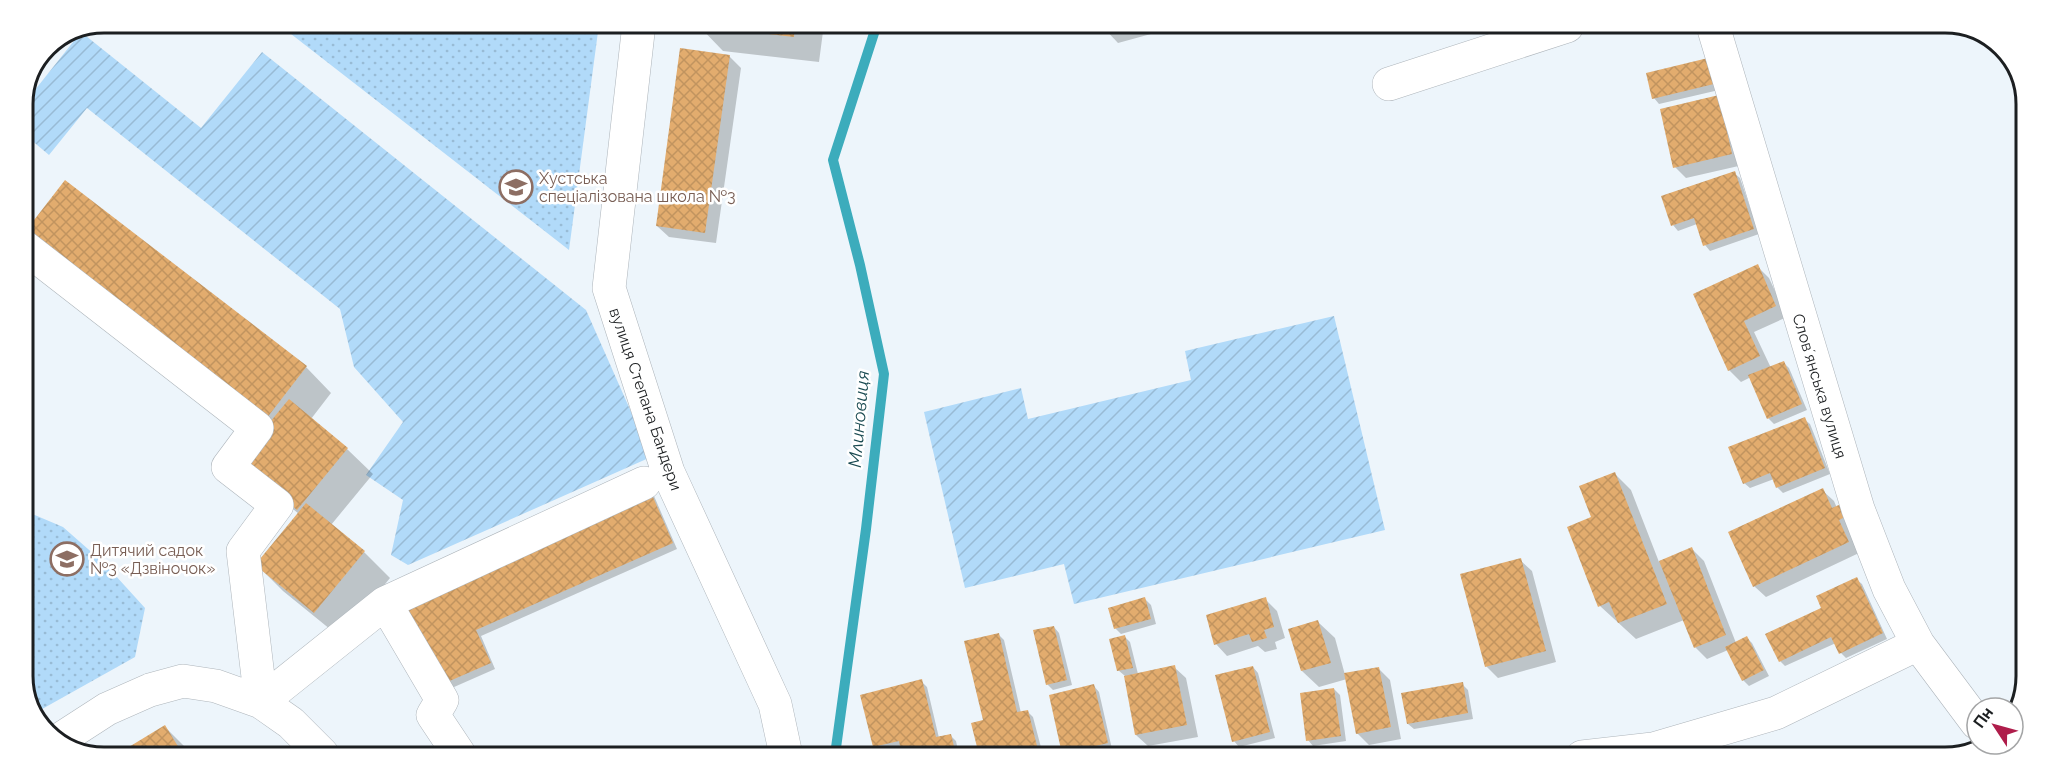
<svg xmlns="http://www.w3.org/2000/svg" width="2049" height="780" font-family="Raleway,sans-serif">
<defs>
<pattern id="grass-dots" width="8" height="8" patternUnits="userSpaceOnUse" patternTransform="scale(1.5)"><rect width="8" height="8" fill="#b1daf9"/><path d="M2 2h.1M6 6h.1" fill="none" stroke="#98bbd5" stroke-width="1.8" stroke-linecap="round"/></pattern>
<pattern id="garden-furrows" width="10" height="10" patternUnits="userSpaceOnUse" patternTransform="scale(1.5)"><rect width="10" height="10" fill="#b1daf9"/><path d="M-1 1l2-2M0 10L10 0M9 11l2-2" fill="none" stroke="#98bbd5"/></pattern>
<pattern id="building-cross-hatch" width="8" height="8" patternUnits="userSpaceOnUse" patternTransform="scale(1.5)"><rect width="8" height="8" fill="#e2ac6e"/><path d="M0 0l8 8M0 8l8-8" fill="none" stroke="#c1945f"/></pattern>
</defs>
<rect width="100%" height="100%" fill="#edf5fb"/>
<!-- grass -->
<path fill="url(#grass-dots)" d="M 285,23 L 599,24 L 569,250 L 282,27 Z
M 23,510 L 63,527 L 105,564 L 145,608 L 135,657 L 35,713 L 23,681 Z"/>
<!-- garden -->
<path fill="url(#garden-furrows)" d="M 81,32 L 201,128 L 262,52 L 586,310 L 651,457 L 408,565 L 391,555 L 403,500 L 366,475 L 403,422 L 354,367 L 340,309 L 87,108 L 49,155 L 23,133 L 23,105 Z
M 1334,316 L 1385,530 L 1074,604 L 1064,564 L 965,588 L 924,412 L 1021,388 L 1028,419 L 1191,380 L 1185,351 Z"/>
<!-- shadow -->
<path fill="#0003" d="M 697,24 L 824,24 L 819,62 L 723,51 Z
M 1101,25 L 1184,25 L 1118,43 Z
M 729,56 L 741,68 L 716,243 L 669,237 L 657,226 Z
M 1708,60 L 1719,90 L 1659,104 L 1654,98 Z
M 1718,97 L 1743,165 L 1686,178 L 1675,167 Z
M 1734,173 L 1740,178 L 1759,234 L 1710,251 L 1705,245 L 1697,224 L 1678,231 L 1673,225 Z
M 52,258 L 306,367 L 331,393 L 311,419 L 347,449 L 373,474 L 331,525 L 364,552 L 390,578 L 341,638 L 283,591 L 257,565 L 299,514 L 266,487 L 269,426 Z
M 1757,266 L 1769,278 L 1787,317 L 1754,332 L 1771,368 L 1783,362 L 1789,368 L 1807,410 L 1774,424 L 1768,418 L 1751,377 L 1741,382 L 1729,370 Z
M 1804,419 L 1810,424 L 1830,474 L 1783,493 L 1777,487 L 1774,479 L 1750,488 L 1744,483 Z
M 1614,473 L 1631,490 L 1659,562 L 1692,549 L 1704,561 L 1736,643 L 1747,638 L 1752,643 L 1769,676 L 1749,686 L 1743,680 L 1728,650 L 1707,659 L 1695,647 L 1684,620 L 1636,639 L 1600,606 L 1593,518 Z
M 648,490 L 654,496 L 677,549 L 481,636 L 495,669 L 445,691 L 402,598 Z
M 1822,490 L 1834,501 L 1837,508 L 1841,506 L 1859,553 L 1766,597 L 1754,586 Z
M 1520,560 L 1532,571 L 1556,662 L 1498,678 L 1486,666 Z
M 1856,579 L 1862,584 L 1887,639 L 1846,658 L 1841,653 L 1836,643 L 1785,666 L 1780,661 L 1823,609 Z
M 1145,599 L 1151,605 L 1156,624 L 1121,634 L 1115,628 Z
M 1265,599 L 1277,611 L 1285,638 L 1275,642 L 1277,649 L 1265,652 L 1258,646 L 1227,656 L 1216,644 L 1208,616 Z
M 1318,622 L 1335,638 L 1345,675 L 1378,668 L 1390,680 L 1401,739 L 1369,745 L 1357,733 L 1347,679 L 1319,687 L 1302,671 L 1290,630 Z
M 1054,627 L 1059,633 L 1072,685 L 1053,690 L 1047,684 Z
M 998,634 L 1004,640 L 1021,713 L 1028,712 L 1033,717 L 1043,755 L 980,755 L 973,725 L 985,722 Z
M 1125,637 L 1130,642 L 1138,674 L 1174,667 L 1186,678 L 1198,737 L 1148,746 L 1136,735 L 1125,676 L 1118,670 Z
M 1253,667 L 1258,673 L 1275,738 L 1239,747 L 1234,741 Z
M 921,681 L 927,687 L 939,738 L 950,735 L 956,741 L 959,755 L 904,755 L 902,747 L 879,752 L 874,746 Z
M 1462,684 L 1468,690 L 1473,719 L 1414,729 L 1408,724 Z
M 1094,686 L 1099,692 L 1112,749 L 1084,755 L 1066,755 L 1064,753 Z
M 1334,689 L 1340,695 L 1346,741 L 1313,746 L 1308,740 Z
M 165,727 L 191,753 L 122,753 Z"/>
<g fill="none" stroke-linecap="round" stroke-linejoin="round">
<!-- stream -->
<path stroke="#3cacbc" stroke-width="10" d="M 835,755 L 866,529 L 884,374 L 860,265 L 833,160 L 877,24"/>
</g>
<!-- building -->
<path fill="url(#building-cross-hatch)" d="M 692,24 L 795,24 L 794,37 L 692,25 Z
M 680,48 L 730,55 L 705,233 L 656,226 Z
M 1708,58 L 1714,84 L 1652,99 L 1646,73 Z
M 1719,95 L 1732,154 L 1673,168 L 1660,109 Z
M 1735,171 L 1754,229 L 1703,246 L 1694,218 L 1671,226 L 1661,196 Z
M 65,180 L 307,366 L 266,419 L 24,233 Z
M 1758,264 L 1776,306 L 1744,321 L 1760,356 L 1728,371 L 1693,294 Z
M 1784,361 L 1802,404 L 1767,419 L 1748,375 Z
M 289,399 L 348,448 L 297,510 L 238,461 Z
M 1805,417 L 1825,468 L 1776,488 L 1770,473 L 1743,484 L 1728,447 Z
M 1615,472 L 1667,604 L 1618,623 L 1609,602 L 1598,607 L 1567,527 L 1591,517 L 1579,486 Z
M 649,488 L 673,543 L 476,630 L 491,663 L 438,686 L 400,597 Z
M 1823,488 L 1832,508 L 1841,504 L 1847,516 L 1839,520 L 1849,542 L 1753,587 L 1728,532 Z
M 306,503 L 365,551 L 314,613 L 255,565 Z
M 1692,547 L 1726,635 L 1694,648 L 1659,561 Z
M 1521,558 L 1546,651 L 1485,667 L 1460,574 Z
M 1857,577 L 1883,633 L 1839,654 L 1831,637 L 1779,662 L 1765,634 L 1821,608 L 1816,596 Z
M 1145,597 L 1151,619 L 1114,629 L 1108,608 Z
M 1266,597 L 1274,627 L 1264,630 L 1267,638 L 1252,642 L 1249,634 L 1214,645 L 1206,615 Z
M 1318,620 L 1331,663 L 1301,671 L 1288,629 Z
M 1054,626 L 1067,680 L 1046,685 L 1033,630 Z
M 999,633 L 1017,712 L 1028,710 L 1039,754 L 979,755 L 971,723 L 983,720 L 964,641 Z
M 1125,635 L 1133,668 L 1117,671 L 1109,639 Z
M 1747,636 L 1764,670 L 1742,681 L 1725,647 Z
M 1175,665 L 1187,725 L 1135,735 L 1124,676 Z
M 1253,666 L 1270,732 L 1232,742 L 1215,675 Z
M 1379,667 L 1391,727 L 1356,734 L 1344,673 Z
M 922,679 L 936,737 L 951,734 L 956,755 L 902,755 L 899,741 L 873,747 L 860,695 Z
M 1463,682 L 1468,713 L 1407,724 L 1401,693 Z
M 1094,684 L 1108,743 L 1062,754 L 1049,695 Z
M 1334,688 L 1341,736 L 1306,741 L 1300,693 Z
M 165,725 L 182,753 L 119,753 Z"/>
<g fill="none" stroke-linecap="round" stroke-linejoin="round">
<!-- minor casing -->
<g stroke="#aeb5bb" stroke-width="34">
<path id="minor" d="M 639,24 L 609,288 L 668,472 L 775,704 L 786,755
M 1713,26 L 1858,509 L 1889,589 L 1918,644 L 1977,723
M 1389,84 L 1567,26
M 23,246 L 257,428 L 228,467 L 277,505 L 243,551 L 261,702
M 385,603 L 442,700 L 433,715 L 459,754
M 261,702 L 385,603 L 644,483
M 59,740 L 107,709 L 150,690 L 183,681 L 216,686 L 261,702 L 291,723 L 322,754
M 1582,757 L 1653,749 L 1776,713 L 1918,644"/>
</g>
<!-- minor -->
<use href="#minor" stroke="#fff" stroke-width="33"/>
</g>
<!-- icons -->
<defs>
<g id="school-ring" transform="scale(1.725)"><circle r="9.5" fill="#fff" stroke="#8d6e63" stroke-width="1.5"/><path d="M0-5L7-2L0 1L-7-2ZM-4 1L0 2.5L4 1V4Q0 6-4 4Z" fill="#8d6e63"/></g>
</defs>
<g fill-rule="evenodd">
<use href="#school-ring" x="516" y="187"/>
<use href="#school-ring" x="67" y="559"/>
</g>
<g text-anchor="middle" stroke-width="5" stroke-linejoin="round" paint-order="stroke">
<!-- education labels -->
<g font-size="16" fill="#785e54" stroke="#fff" text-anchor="start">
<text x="539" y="184">Хустська<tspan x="539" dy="18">спеціалізована школа №3</tspan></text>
<text x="90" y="556">Дитячий садок<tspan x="90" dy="18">№3 «Дзвіночок»</tspan></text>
</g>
<!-- street labels -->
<g font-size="16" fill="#1c1f21" stroke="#fff">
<text transform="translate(1820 386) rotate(73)" y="6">Словʼянська вулиця</text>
<text transform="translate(646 399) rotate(71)" y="6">вулиця Степана Бандери</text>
</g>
<!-- water labels -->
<g font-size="18" font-style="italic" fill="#1b4b52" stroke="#fff">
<text transform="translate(859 419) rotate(-85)" y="6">Млиновиця</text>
</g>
</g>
<!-- crop -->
<path d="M0 0H2049V780H0ZM104 33H1945A71 71 0 0 1 2016 104V676A71 71 0 0 1 1945 747H104A71 71 0 0 1 33 676V104A71 71 0 0 1 104 33Z" fill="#fff" fill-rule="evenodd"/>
<path fill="none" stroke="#1c1f21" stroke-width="3" d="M104 33H1945A71 71 0 0 1 2016 104V676A71 71 0 0 1 1945 747H104A71 71 0 0 1 33 676V104A71 71 0 0 1 104 33Z"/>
<!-- north arrow -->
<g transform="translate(1995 726) rotate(306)"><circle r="28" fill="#ffffff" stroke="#a4a5a6" stroke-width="1.5"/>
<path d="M0-4.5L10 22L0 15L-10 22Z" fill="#af1d4b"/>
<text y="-9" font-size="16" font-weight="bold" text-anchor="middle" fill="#1c1f21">Пн</text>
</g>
</svg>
